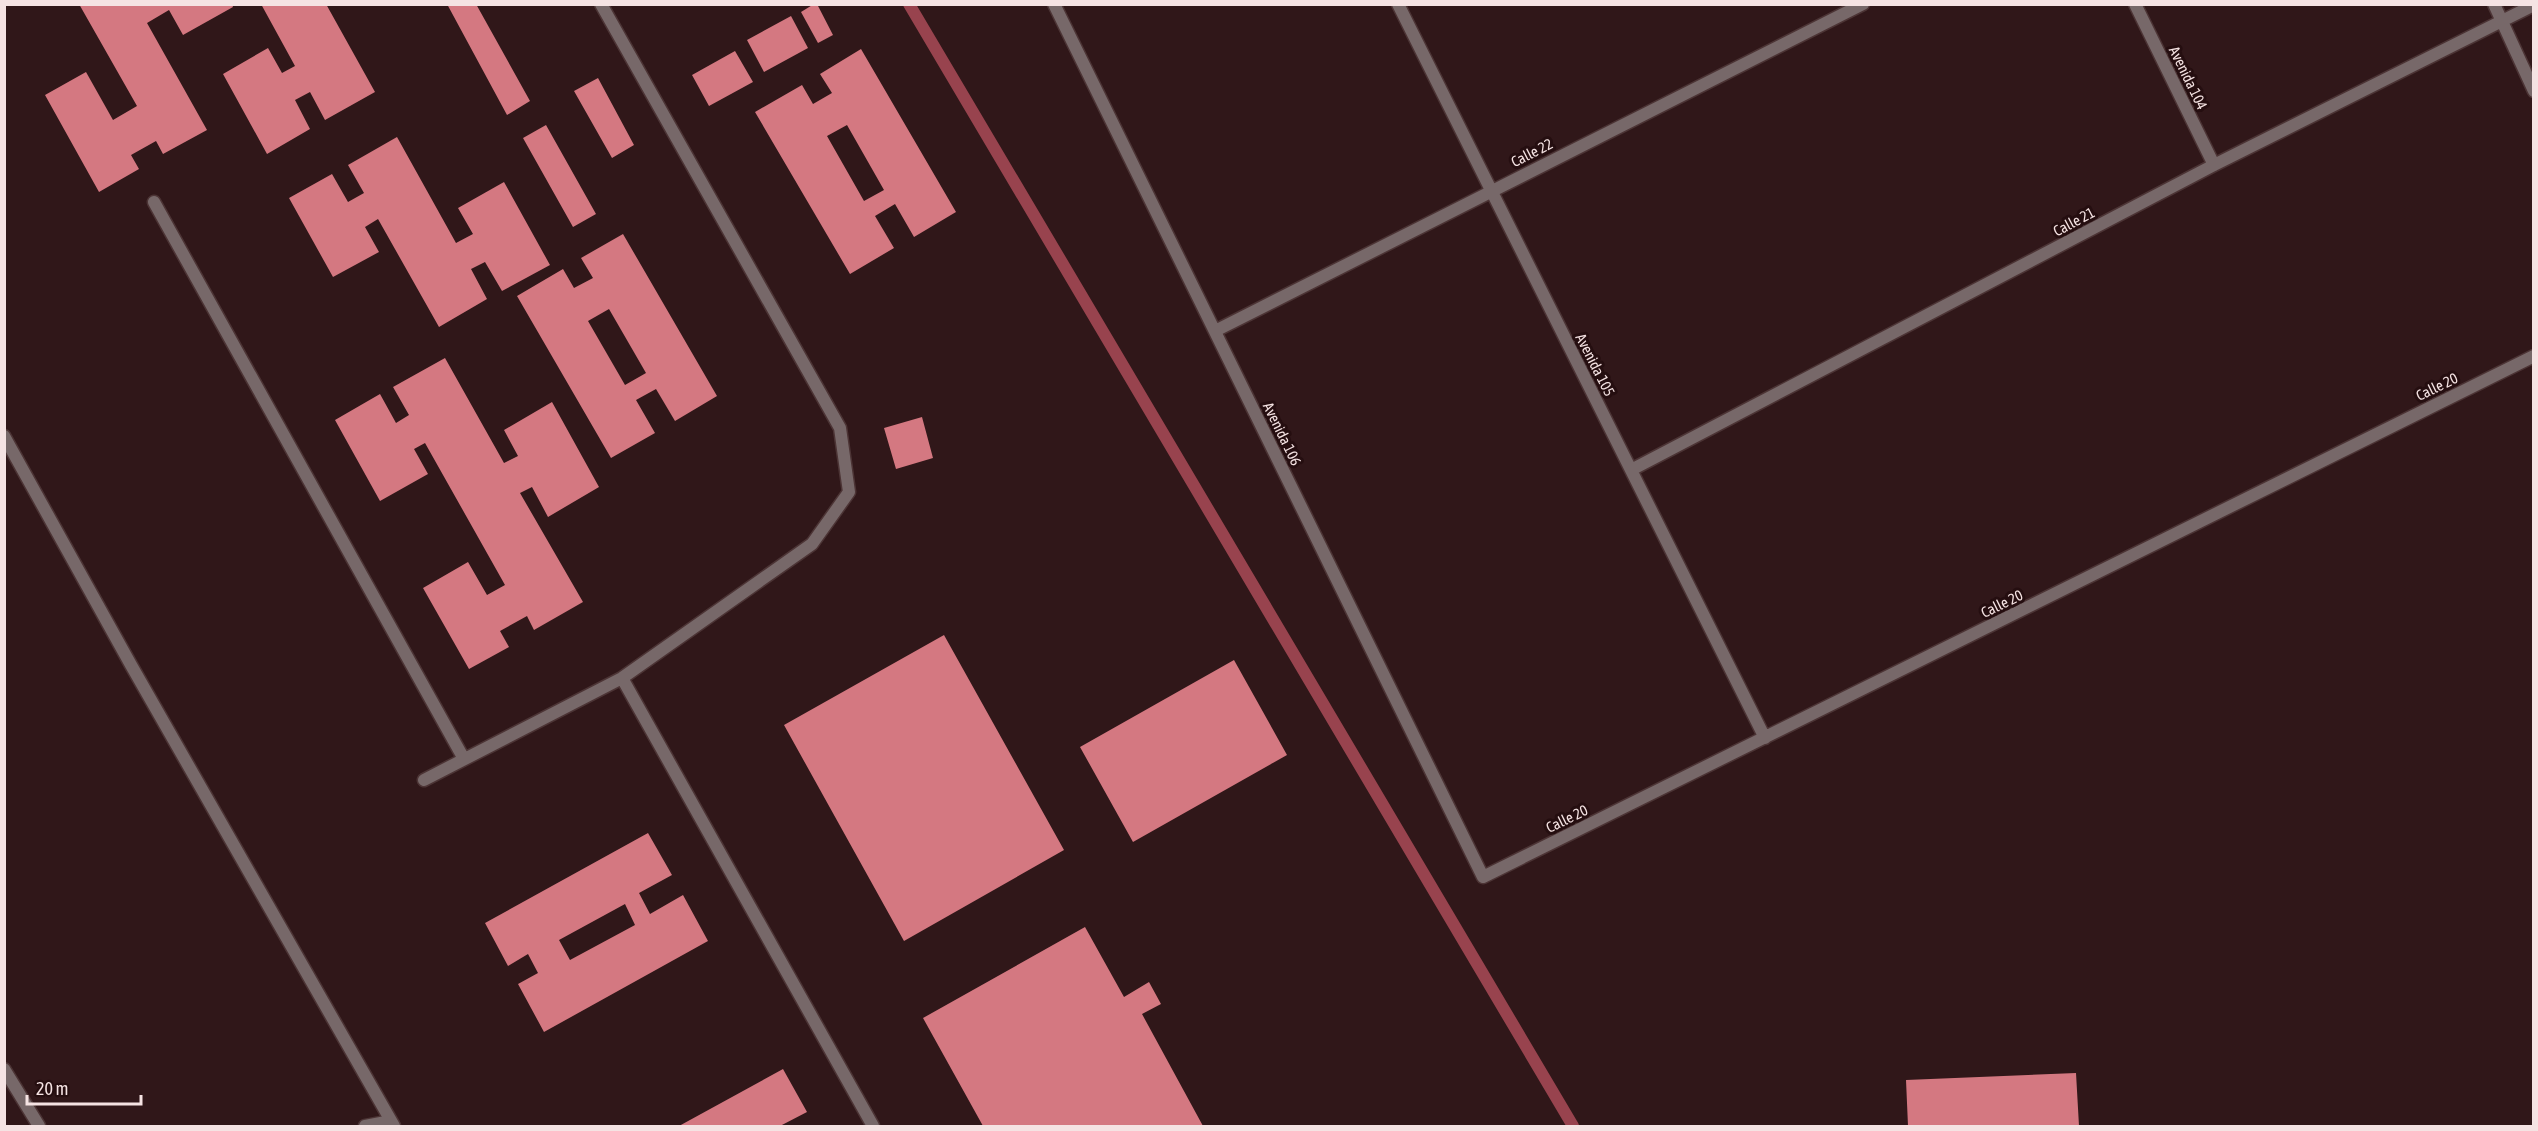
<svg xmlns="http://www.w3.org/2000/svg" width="2538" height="1131" font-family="'Asap Condensed',sans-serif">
<rect width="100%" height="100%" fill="#301719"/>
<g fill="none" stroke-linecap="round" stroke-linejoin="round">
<!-- stream -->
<path stroke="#98434e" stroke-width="12" d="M 909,4 L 1573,1126"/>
</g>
<!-- building -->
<path fill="#d47881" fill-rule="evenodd" d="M 79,4 L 232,4 L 233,7 L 183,35 L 169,10 L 147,23 L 207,130 L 163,154 L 156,141 L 131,155 L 139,169 L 99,192 L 45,95 L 86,72 L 113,120 L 137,106 Z
M 261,4 L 326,4 L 375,92 L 325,120 L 310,92 L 295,100 L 310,129 L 267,154 L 223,74 L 268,48 L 282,73 L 295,66 Z
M 447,4 L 476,4 L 530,101 L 507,115 Z
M 814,4 L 817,4 L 833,35 L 818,43 L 801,12 Z
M 791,16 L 808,48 L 764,72 L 747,40 Z
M 861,49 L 956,212 L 914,237 L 895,204 L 875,216 L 894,248 L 850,274 L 755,112 L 802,85 L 813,104 L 832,93 L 820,74 ZM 847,125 L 884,190 L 864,201 L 827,136 Z
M 735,51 L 753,82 L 709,106 L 692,75 Z
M 598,78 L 634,145 L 612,158 L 574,91 Z
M 546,125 L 596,214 L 573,227 L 523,138 Z
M 397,137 L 456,243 L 473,234 L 458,208 L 504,182 L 550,265 L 502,291 L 485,262 L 471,269 L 487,299 L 439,327 L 378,219 L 365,227 L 379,252 L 333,277 L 289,198 L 332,174 L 348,202 L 364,193 L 348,165 Z
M 623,234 L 717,396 L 675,421 L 656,389 L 636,400 L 655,433 L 611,458 L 517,296 L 563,269 L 574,288 L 593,278 L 581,258 ZM 609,309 L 646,373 L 625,385 L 588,321 Z
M 445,358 L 504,463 L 518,456 L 504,430 L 552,402 L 599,487 L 548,517 L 532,487 L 520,493 L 583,602 L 534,630 L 527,616 L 500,631 L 509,647 L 469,669 L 423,588 L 468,562 L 487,595 L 505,585 L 425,443 L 414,449 L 428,474 L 380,501 L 335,420 L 380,394 L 396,423 L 409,415 L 393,387 Z
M 922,417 L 933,458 L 896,469 L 884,428 Z
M 944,635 L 1064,850 L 904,941 L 784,725 Z
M 1234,660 L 1287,755 L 1133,842 L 1080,747 Z
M 648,833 L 672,875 L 639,893 L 650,914 L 683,895 L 708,941 L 544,1032 L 518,984 L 538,973 L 528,954 L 508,966 L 485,923 ZM 625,904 L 635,925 L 570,960 L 559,940 Z
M 1085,927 L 1124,997 L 1149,982 L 1161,1004 L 1142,1014 L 1203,1126 L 983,1126 L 923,1018 Z
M 783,1069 L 807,1112 L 780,1126 L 679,1126 Z
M 2076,1073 L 2079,1126 L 1908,1126 L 1906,1080 Z"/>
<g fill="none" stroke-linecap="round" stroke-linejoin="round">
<!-- minor casing -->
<g stroke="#4c3435" stroke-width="15">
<path id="minor" d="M 1054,4 L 1483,877 L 2534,356
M 1398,4 L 1765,738
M 2135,4 L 2214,165
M 2494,4 L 2534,91
M 154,202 L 464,759
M 1215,331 L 1863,4
M 4,436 L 131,665 L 394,1126
M 1631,470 L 2214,165 L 2534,5
M 622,678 L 873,1126
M 424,780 L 622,678 L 812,544 L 849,492 L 840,428 L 601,4
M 4,1069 L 39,1126
M 365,1126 L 391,1121"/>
</g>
<!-- minor -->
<use href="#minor" stroke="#776869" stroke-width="12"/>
</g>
<g text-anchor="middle" stroke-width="6" stroke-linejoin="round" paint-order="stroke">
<!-- street labels -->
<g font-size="15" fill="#f5e3e3" stroke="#250e10">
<text transform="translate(2188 78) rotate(64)" y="5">Avenida 104</text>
<text transform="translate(1532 153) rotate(-27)" y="5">Calle 22</text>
<text transform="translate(2074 222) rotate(-28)" y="5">Calle 21</text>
<text transform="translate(1595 365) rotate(63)" y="5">Avenida 105</text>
<text transform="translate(2437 387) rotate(-26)" y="5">Calle 20</text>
<text transform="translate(1282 434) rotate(64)" y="5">Avenida 106</text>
<text transform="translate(2002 604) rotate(-26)" y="5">Calle 20</text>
<text transform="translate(1567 819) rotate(-26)" y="5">Calle 20</text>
</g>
</g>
<!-- border -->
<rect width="2538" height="1131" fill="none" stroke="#f5e3e3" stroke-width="12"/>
<!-- scale -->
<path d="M27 1095v9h114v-9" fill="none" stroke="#f5e3e3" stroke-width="3"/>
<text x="36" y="1095" font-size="18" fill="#f5e3e3" stroke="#250e10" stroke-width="4.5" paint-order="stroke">20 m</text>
</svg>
